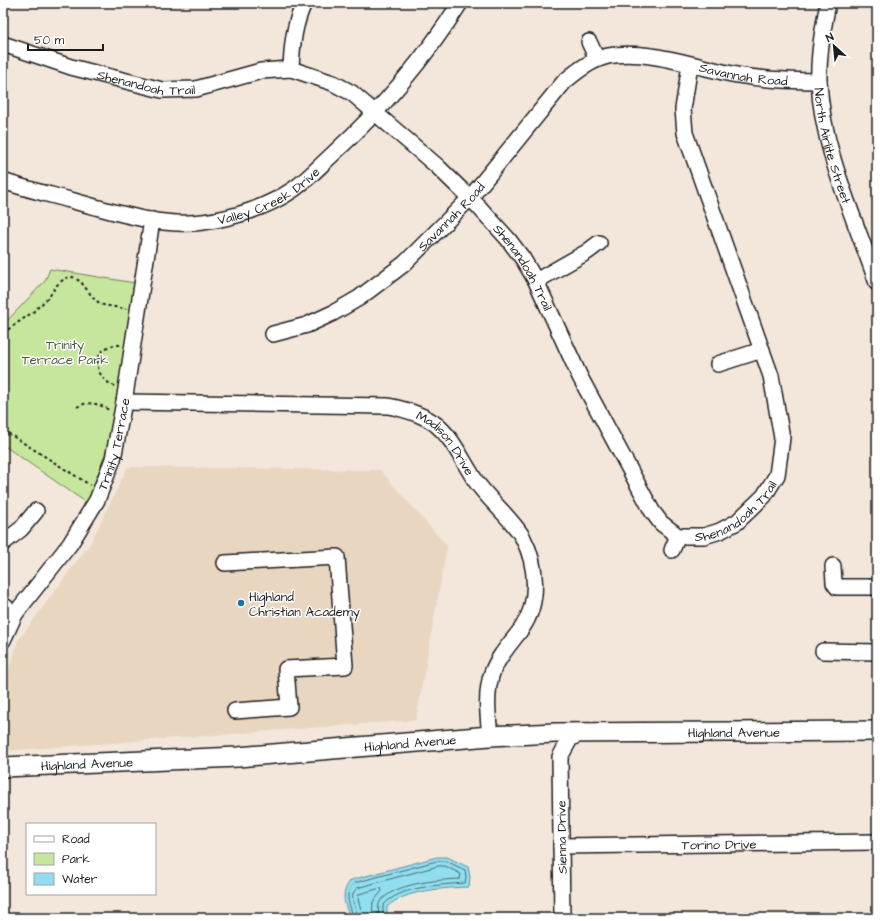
<svg xmlns="http://www.w3.org/2000/svg" width="880" height="921" font-family="'Architects Daughter',sans-serif">
<rect width="100%" height="100%" fill="#f2e7da"/>
<filter id="ink" filterUnits="userSpaceOnUse"><feTurbulence type="fractalNoise" baseFrequency=".025" numOctaves="2"/><feDisplacementMap in="SourceGraphic" scale="8" xChannelSelector="R" yChannelSelector="G"/><feConvolveMatrix kernelMatrix="1 2 1 2 8 2 1 2 1" color-interpolation-filters="sRGB"/></filter>
<g filter="url(#ink)">
<!-- built -->
<path fill="#e8d6c0" d="M 128,467 L 380,470 L 447,546 L 416,720 L 3,751 L 3,690 L 18,641 L 91,542 Z"/>
<!-- green -->
<path fill="#c6e59d" stroke="#71805c" d="M 50,269 L 135,283 L 112,436 L 87,503 L 3,445 L 3,325 L 45,281 Z"/>
<!-- water -->
<path fill="#90deef" stroke="#62909b" d="M 437,857 L 447,857 L 468,867 L 470,877 L 469,887 C 445,888 404,890 387,907 L 387,918 L 350,918 C 344,903 340,893 351,880 Z"/>
<g fill="none" stroke-linecap="round" stroke-linejoin="round">
<!-- shore -->
<path stroke="#4a6a70" stroke-width="1" d="M 353,918 C 351,904 342,896 354,883 L 437,861 L 446,861 L 465,870 L 466,877 L 465,883 C 441,885 398,886 383,906 L 383,918
M 358,918 C 357,907 347,898 357,888 L 438,866 L 445,866 L 461,874 L 460,879 C 436,880 393,883 379,903 L 378,918
M 364,918 L 358,900 L 359,894 L 381,888 L 382,891 L 373,902 L 372,918"/>
<!-- minor casing -->
<g stroke="#1c1c1c" stroke-width="18">
<g id="minor">
<path id="s1" d="M 828,3 C 823,28 818,55 819,81 C 822,151 855,218 877,283"/>
<path d="M 589,42 L 597,59"/>
<path id="s2" d="M 3,44 L 71,67 L 162,90 L 196,89 L 261,71 L 291,69 L 333,83 L 352,93 L 437,166 L 478,206 L 508,239 L 523,259 L 536,281 L 580,377 L 652,511 L 661,523 L 678,536 L 704,536 L 720,531 L 737,522 L 764,496 L 777,475 L 782,438 L 771,376 L 685,133 L 683,109 L 690,65"/>
<path d="M 291,69 C 292,45 294,25 304,3"/>
<path id="s3" d="M 3,181 C 25,189 48,194 70,200 C 112,211 160,228 203,222 C 234,218 268,207 294,189 C 308,179 321,165 334,153 C 384,107 424,60 460,3"/>
<path d="M 536,281 L 587,252 L 599,243"/>
<path id="s4" d="M 273,334 L 307,325 L 333,313 L 359,298 L 404,264 L 470,198 L 564,82 C 577,71 591,60 608,56 C 645,48 700,68 737,75 C 765,80 791,81 819,81"/>
<path d="M 718,364 L 762,350"/>
<path id="s5" d="M 124,402 L 388,406 C 445,417 447,435 475,480 C 488,500 513,519 523,538 C 537,565 540,602 522,628 C 512,642 498,656 492,673 C 485,693 488,716 490,736"/>
<path d="M 3,543 L 21,529 L 36,511"/>
<path d="M 672,550 L 678,536"/>
<path d="M 225,563 L 337,557 L 345,666 L 286,669 L 289,707 L 235,711"/>
<path d="M 833,566 L 834,583 L 837,587 L 877,587"/>
<path d="M 3,605 L 15,614"/>
<path id="s6" d="M 3,640 L 15,614 L 70,544 L 97,500 L 113,459 L 124,402 L 152,220"/>
<path d="M 823,651 L 877,652"/>
<path id="s7" d="M 561,846 L 877,842"/>
<path d="M 562,918 L 560,757 L 570,739 L 580,733"/>
</g>
</g>
<!-- major casing -->
<g stroke="#1c1c1c" stroke-width="22">
<g id="major">
<path id="s8" d="M 3,767 L 238,757 L 490,736 L 555,733 L 877,731"/>
</g>
</g>
<!-- path -->
<path stroke="#1c1c1c" stroke-width="2" stroke-dasharray="3 3" stroke-linecap="butt" d="M 3,333 L 33,312 L 49,297 L 57,285 L 65,278 L 73,277 L 81,282 L 95,300 L 103,305 L 126,309
M 115,386 C 90,377 92,343 121,345
M 77,407 C 88,400 101,404 110,411
M 3,430 L 90,485"/>
<!-- minor -->
<use href="#minor" stroke="#fff" stroke-width="15"/>
<!-- major -->
<use href="#major" stroke="#fff" stroke-width="19"/>
</g>
</g>
<!-- markers -->
<circle fill="#1f6fb2" stroke="#fff" stroke-width="1.5" cx="241" cy="603" r="4"/>
<g text-anchor="middle" stroke-width="3" stroke-linejoin="round" paint-order="stroke">
<!-- street labels -->
<g font-size="13" fill="#1c1c1c" stroke="#fff">
<text dy="5" stroke="none"><textPath href="#s4" startOffset="582">Savannah Road</textPath></text>
<text dy="5" stroke="none"><textPath href="#s2" startOffset="149">Shenandoah Trail</textPath></text>
<text dy="5" stroke="none"><textPath href="#s1" startOffset="145">North Airlite Street</textPath></text>
<text dy="5" stroke="none"><textPath href="#s3" startOffset="277">Valley Creek Drive</textPath></text>
<text dy="5" stroke="none"><textPath href="#s4" startOffset="217">Savannah Road</textPath></text>
<text dy="5" stroke="none"><textPath href="#s2" startOffset="609">Shenandoah Trail</textPath></text>
<text dy="5" stroke="none"><textPath href="#s6" startOffset="228">Trinity Terrace</textPath></text>
<text dy="5" stroke="none"><textPath href="#s5" startOffset="336">Madison Drive</textPath></text>
<text dy="5" stroke="none"><textPath href="#s2" startOffset="988">Shenandoah Trail</textPath></text>
<text dy="5" stroke="none"><textPath href="#s8" startOffset="732">Highland Avenue</textPath></text>
<text dy="5" stroke="none"><textPath href="#s8" startOffset="408">Highland Avenue</textPath></text>
<text dy="5" stroke="none"><textPath href="#s8" startOffset="84">Highland Avenue</textPath></text>
<text transform="translate(561 837) rotate(-91)" y="5">Sienna Drive</text>
<text dy="5" stroke="none"><textPath href="#s7" startOffset="158">Torino Drive</textPath></text>
</g>
<!-- park labels -->
<g font-size="13" fill="#4f5843" stroke="#fff">
<text x="65" y="349">Trinity<tspan x="65" dy="15">Terrace Park</tspan></text>
</g>
<!-- poi labels -->
<g font-size="13" fill="#1c1c1c" stroke="#fff" text-anchor="start">
<text x="249" y="601">Highland<tspan x="249" dy="15">Christian Academy</tspan></text>
</g>
</g>
<!-- margin -->
<rect width="880" height="921" fill="none" stroke="#fff" stroke-width="16"/>
<rect x="8" y="8" width="864" height="905" fill="none" stroke="#1c1c1c" stroke-width="1.5" filter="url(#ink)"/>
<!-- legend -->
<rect x="26" y="823" width="130" height="72" fill="#ffffff" stroke="#a4a4a4"/>
<rect x="34" y="836" width="20" height="6" fill="#ffffff" stroke="#a4a4a4"/>
<text x="62" y="843" font-size="12" fill="#1c1c1c">Road</text>
<rect x="34" y="853" width="20" height="12" fill="#c6e59d" stroke="#a4a4a4"/>
<text x="62" y="863" font-size="12" fill="#1c1c1c">Park</text>
<rect x="34" y="873" width="20" height="12" fill="#90deef" stroke="#a4a4a4"/>
<text x="62" y="883" font-size="12" fill="#1c1c1c">Water</text>
<!-- north arrow -->
<g transform="translate(834 46) rotate(333)" stroke="#ffffff" stroke-width="3" paint-order="stroke">
<path d="M0-3L7 15L0 10L-7 15Z" fill="#1c1c1c"/>
<text y="-6" font-size="11" font-weight="bold" text-anchor="middle" fill="#1c1c1c">N</text>
</g>
<!-- scale -->
<path d="M28 44v6h75v-6" fill="none" stroke="#1c1c1c" stroke-width="2"/>
<text x="34" y="44" font-size="12" fill="#1c1c1c" stroke="#ffffff" stroke-width="3" paint-order="stroke">50 m</text>
</svg>
